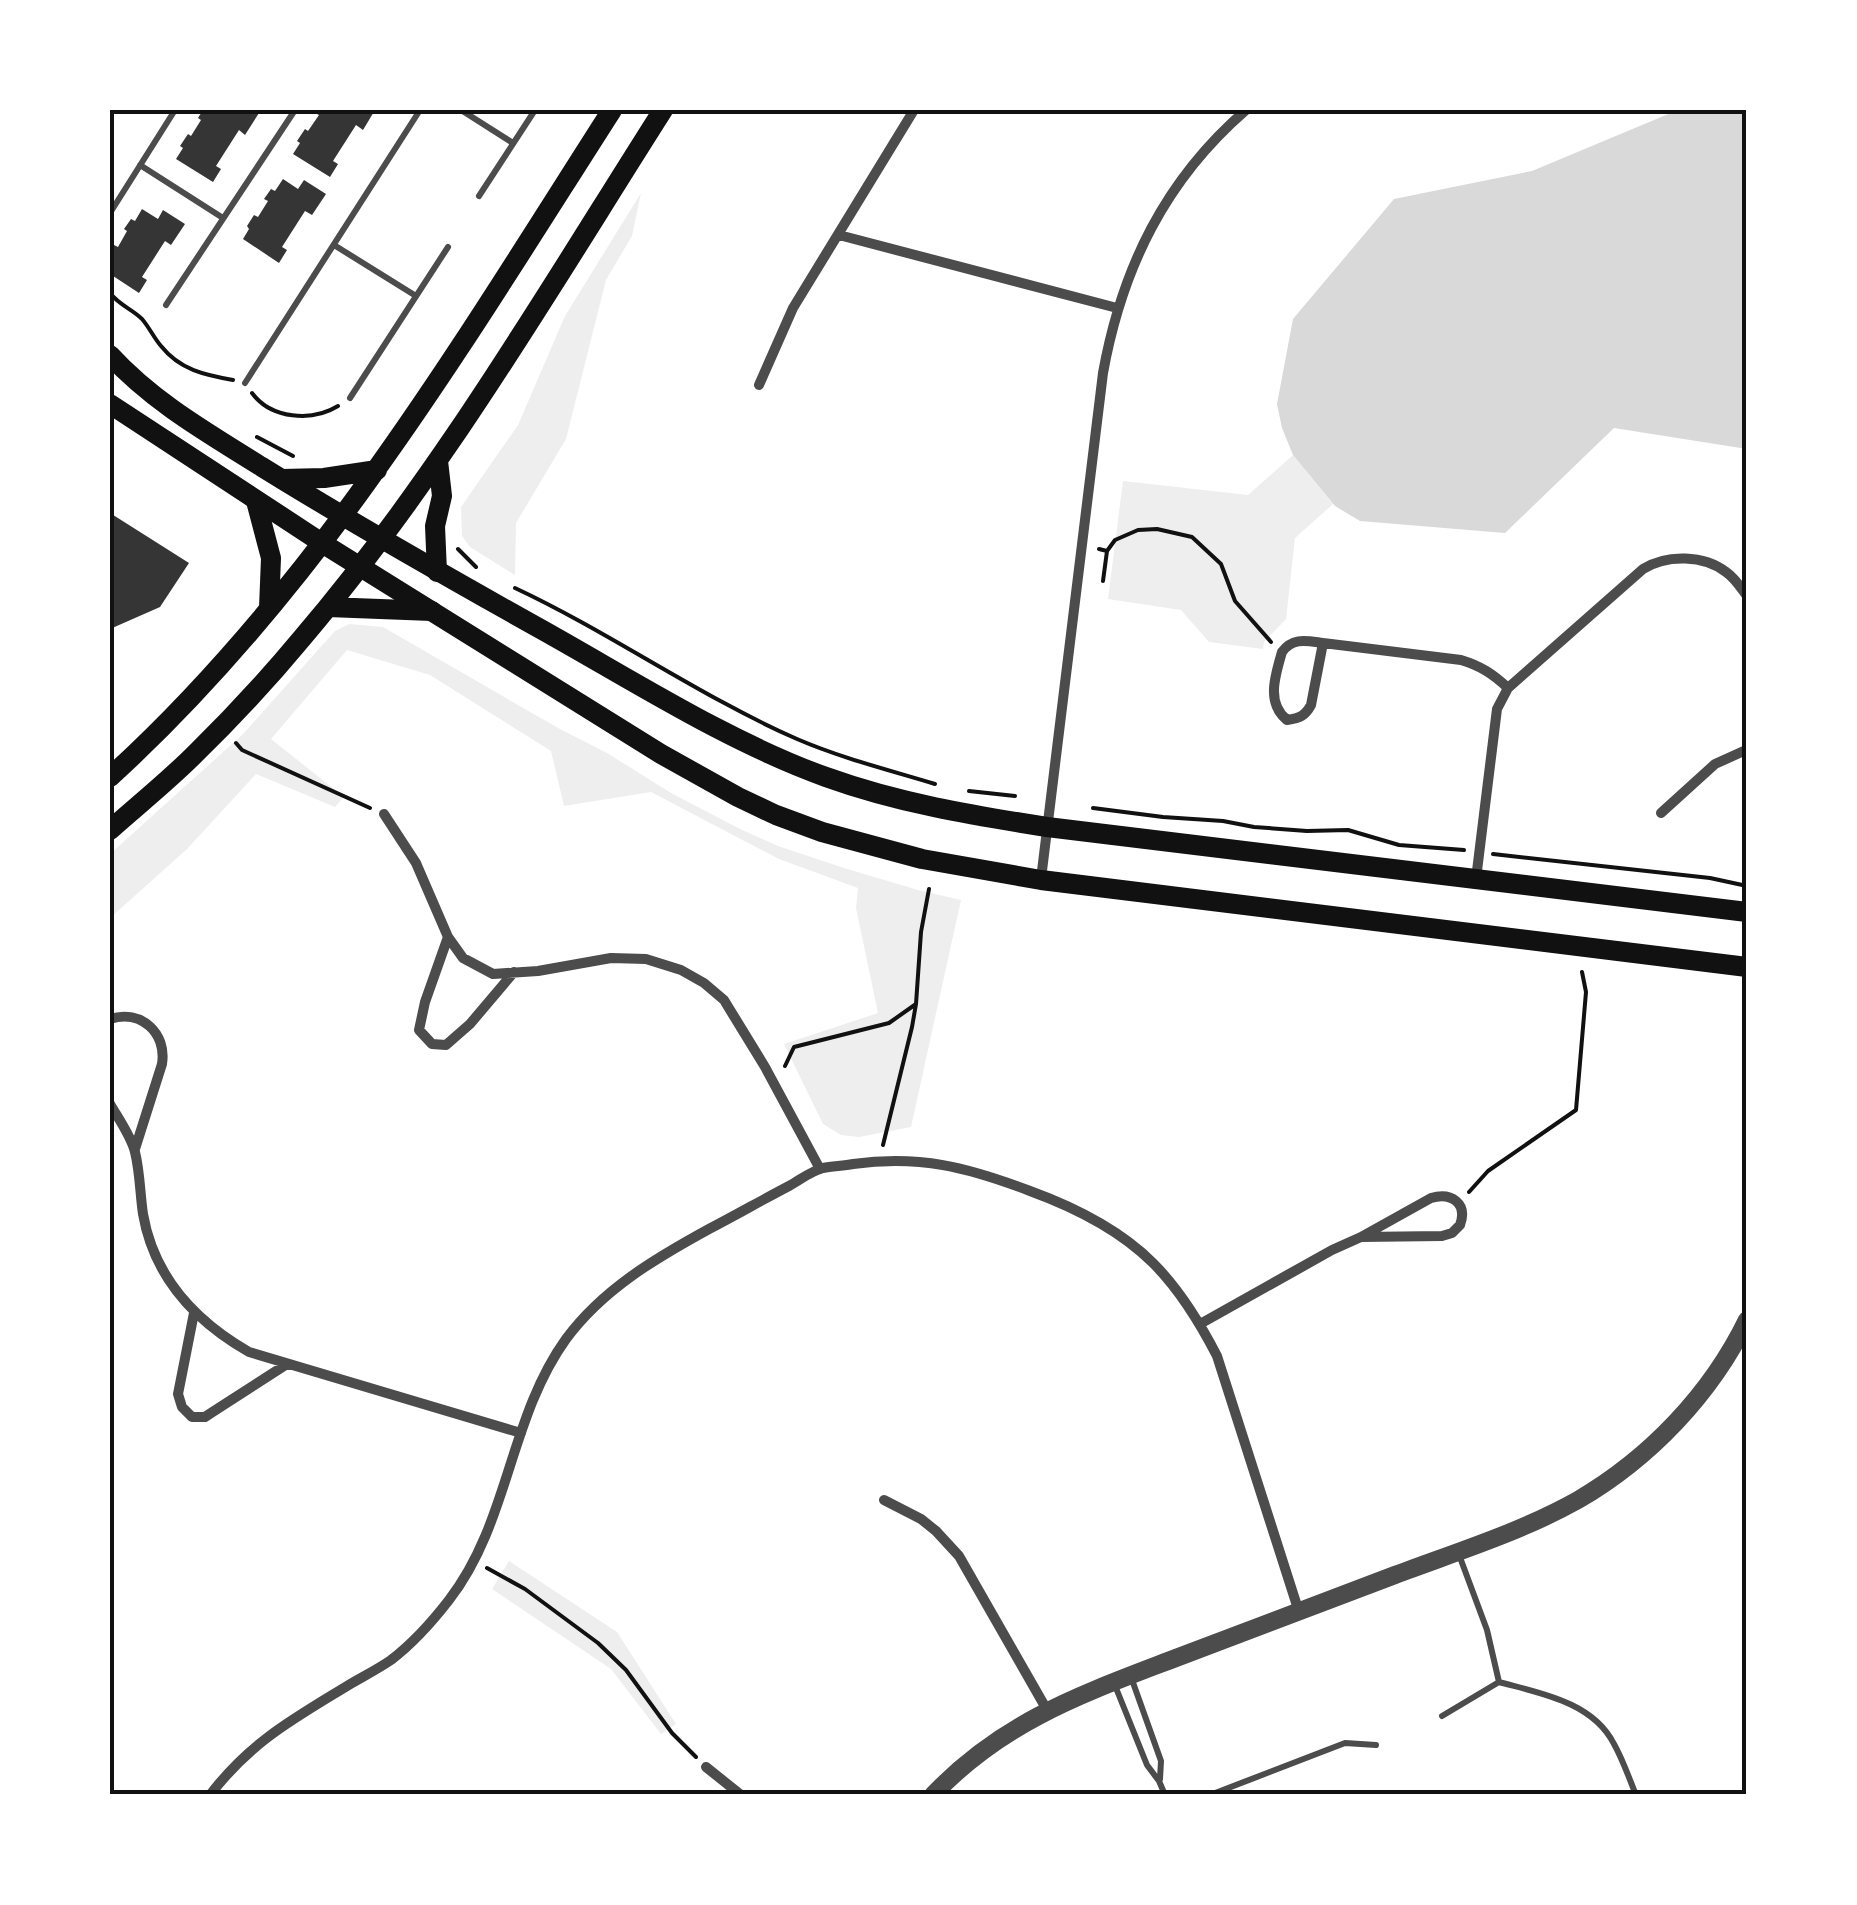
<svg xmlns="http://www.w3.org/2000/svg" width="1857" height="1905" font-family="Overpass,sans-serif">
<rect width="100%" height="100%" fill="#fff"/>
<!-- green -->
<path fill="#eee" d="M 641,193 L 632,236 L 606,280 L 566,439 L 516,523 L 515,575 L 470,547 L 462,536 L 461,507 L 518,425 L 565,316 Z
M 1293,455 L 1333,504 L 1295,538 L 1286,619 L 1264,642 L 1263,649 L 1209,642 L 1181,610 L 1108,599 L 1123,481 L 1248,495 Z
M 349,624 L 383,627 L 558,728 L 607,753 L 671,793 L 740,829 L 778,846 L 844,868 L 918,890 L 961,900 L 911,1127 L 859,1137 L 841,1135 L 823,1124 L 784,1044 L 878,1013 L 856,908 L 858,888 L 779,859 L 651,792 L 564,806 L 551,751 L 430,675 L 347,650 L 271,739 L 344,797 L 335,807 L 256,774 L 187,849 L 110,918 L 110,854 L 243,734 L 335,631 Z
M 509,1561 L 617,1632 L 676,1724 L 661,1734 L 611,1669 L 492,1589 Z"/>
<!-- water -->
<path fill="#d9d9d9" d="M 1678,110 L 1747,110 L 1747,449 L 1614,428 L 1505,533 L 1360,521 L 1335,506 L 1293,455 L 1282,428 L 1277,404 L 1293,319 L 1394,199 L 1532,171 Z"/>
<!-- building -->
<path fill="#353535" d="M 203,110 L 254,110 L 259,113 L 245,135 L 239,130 L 216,166 L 221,169 L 213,182 L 176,159 L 183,148 L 180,146 L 188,134 L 191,136 L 201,120 L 198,118 Z
M 317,110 L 375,110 L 363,130 L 356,125 L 333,161 L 338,164 L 330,177 L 293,154 L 300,143 L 297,141 L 305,129 L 308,131 L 319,115 L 315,113 Z
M 283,179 L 298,189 L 304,180 L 326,194 L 312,215 L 305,211 L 282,247 L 287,250 L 279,263 L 243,239 L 249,229 L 247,226 L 254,215 L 258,217 L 268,201 L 264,199 L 271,189 L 275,191 Z
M 142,209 L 158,219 L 163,210 L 185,224 L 171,245 L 165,241 L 142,277 L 147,280 L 139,293 L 110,274 L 110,251 L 114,245 L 118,247 L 127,231 L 124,229 L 131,219 L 135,221 Z
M 110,513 L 189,563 L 160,607 L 110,629 Z"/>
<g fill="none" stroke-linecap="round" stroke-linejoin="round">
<!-- path -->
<path stroke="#111" stroke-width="4" d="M 110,293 C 119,305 132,309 142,319 C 149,327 154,338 161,346 C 180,370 205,375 233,380
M 252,393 C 271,419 312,422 338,406
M 257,437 L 293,456
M 458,549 L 476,567
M 1099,549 L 1107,551 L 1115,540 L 1138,530 L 1157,529 L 1192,537 L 1221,564 L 1235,601 L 1271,642
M 1103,581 L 1107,551
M 515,588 C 611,633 699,696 797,739 C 841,758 889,770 935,784
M 236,743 L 242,750 L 370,808
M 969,791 L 1015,796
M 1093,808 L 1163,817 L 1223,821 L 1254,827 L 1307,831 L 1348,830 L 1399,845 L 1464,850
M 1493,854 L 1710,878 L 1747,886
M 785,1066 L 794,1047 L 889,1023 L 916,1004 L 921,932 L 929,889
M 883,1145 L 912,1027 L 916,1004
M 1469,1192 L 1488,1171 L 1576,1110 L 1586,992 L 1582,972
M 487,1568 L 525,1589 L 598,1643 L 626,1670 L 672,1733 L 696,1757"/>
<!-- service -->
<path stroke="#4c4c4c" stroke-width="6" d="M 461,110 L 513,143
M 140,165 L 223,218
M 479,196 L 535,110
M 110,213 L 175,110
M 334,245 L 416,296
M 166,305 L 295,110
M 245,383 L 420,110
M 350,398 L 448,247
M 1458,1552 L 1487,1630 L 1499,1682
M 1131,1677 L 1161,1761 L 1160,1779
M 1114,1683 L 1147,1765 L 1159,1781 L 1165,1795
M 1442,1716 L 1499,1682 C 1540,1693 1593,1702 1614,1744 C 1623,1760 1629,1778 1636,1795
M 1210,1795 L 1345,1743 L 1376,1745"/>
<!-- minor -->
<path stroke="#4c4c4c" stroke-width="10" d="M 839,235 L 1117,308
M 759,385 L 793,308 L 914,110
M 1323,643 C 1307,641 1293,637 1282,652 C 1275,676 1266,703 1287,720 C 1300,718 1305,716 1311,705 L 1323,643 L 1461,660 C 1481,666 1493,674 1508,688
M 1661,813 L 1715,764 L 1746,750
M 384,814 L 416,863 L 448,937 L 463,958 L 493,974 L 538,971 L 611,958 L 646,959 L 681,970 L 704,983 L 724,1000 L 765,1067 L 820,1169
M 1041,879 L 1103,373 C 1122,268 1165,180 1246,110
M 1476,879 L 1497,709 L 1508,688 L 1643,569 C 1667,554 1704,555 1726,572 C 1735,578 1741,588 1747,596
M 448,937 L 425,1002 L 419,1030 L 432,1044 L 446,1045 L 470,1024 L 514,972
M 110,1019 C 141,1009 167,1033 162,1064 L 135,1149
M 110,1104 C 118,1118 131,1136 135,1152 C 140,1172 140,1194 143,1214 C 154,1278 195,1321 249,1352 L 521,1433
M 194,1313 L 178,1394 L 182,1407 L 192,1417 L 205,1417 L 211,1413 L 287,1364
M 1200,1324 L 1332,1250 L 1361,1237 L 1431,1198 C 1451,1192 1468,1203 1460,1225 L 1452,1233 L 1442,1236 L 1361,1237
M 884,1500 L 921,1519 L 936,1531 L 959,1556 L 1047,1710
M 706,1767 L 741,1795
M 210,1795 C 251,1741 295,1718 352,1683 C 364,1676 378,1669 391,1660 C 412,1644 432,1622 449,1600 C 509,1523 509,1418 566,1339 C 603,1289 656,1258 709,1229 C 736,1215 762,1200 789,1186 C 800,1180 811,1171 823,1168 C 832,1166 843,1166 853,1164 C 920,1155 967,1167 1030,1191 C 1074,1207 1119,1229 1153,1263 C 1180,1290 1200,1323 1217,1356 L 1299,1612"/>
<!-- tertiary -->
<path stroke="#4c4c4c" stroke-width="18" d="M 933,1795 C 1001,1723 1079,1695 1168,1661 C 1244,1632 1320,1604 1395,1575 C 1456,1552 1521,1532 1578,1500 C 1650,1458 1711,1394 1747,1320"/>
<!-- secondary -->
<path stroke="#111" stroke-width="20" d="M 110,355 C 153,402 208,433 262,467 C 352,523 444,575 537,627 C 629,678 726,741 826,777 C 898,803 971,815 1047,827 L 1747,912
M 110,404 L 322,543 L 661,754 L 738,797 L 776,815 L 822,832 L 922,859 L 1041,880 L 1747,967"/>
<!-- primary -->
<path stroke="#111" stroke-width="20" d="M 282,479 L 324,478 L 377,470
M 256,501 L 271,558 L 269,608
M 437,572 L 435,526 L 442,496 L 438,461
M 328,607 L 432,611
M 110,777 C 318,588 462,344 612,110
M 110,830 C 138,805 168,781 195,754 C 233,717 269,678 303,637 C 441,475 549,289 663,110"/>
</g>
<!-- border -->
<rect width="1857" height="1905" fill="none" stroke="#ffffff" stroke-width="225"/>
<rect x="112" y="112" width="1632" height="1680" fill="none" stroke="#111" stroke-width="4"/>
</svg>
